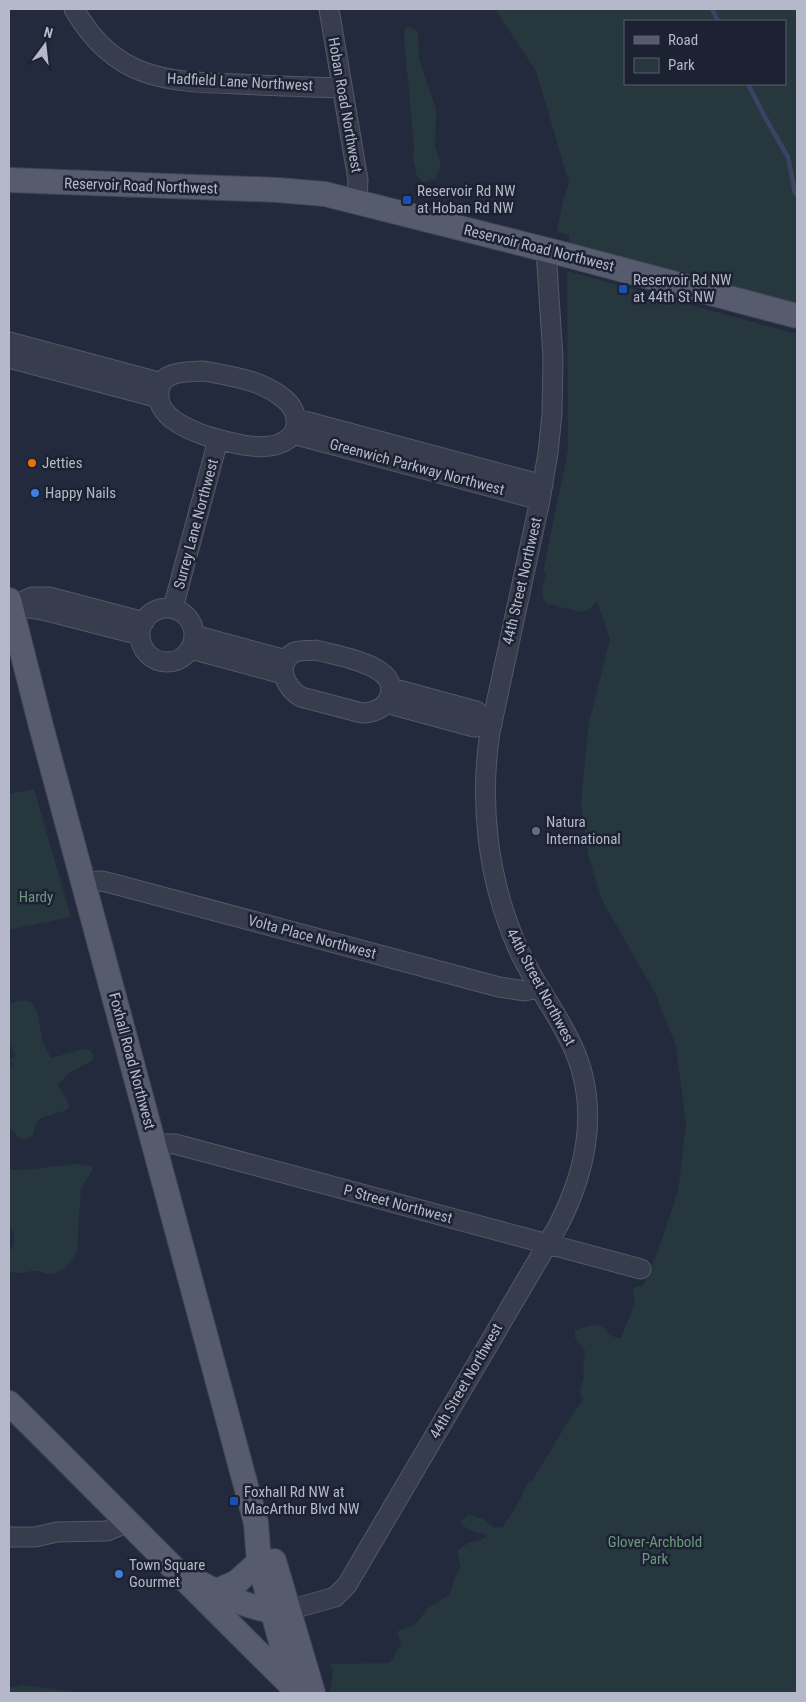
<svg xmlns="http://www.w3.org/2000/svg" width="806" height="1702" font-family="'Roboto Condensed',sans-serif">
<rect width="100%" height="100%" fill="#242a3d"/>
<!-- green -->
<path fill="#26373e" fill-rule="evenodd" d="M 495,9 L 797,9 L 797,308 L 569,245 L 569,235 L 557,232 L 562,205 L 569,183 L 536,71 ZM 625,21 L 785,21 L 785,84 L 625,84 Z
M 410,27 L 418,32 L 419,59 L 436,109 L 435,146 L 440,162 L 440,168 L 435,179 L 424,182 L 417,176 L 413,159 L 414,145 L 404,38 L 405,28 Z
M 567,271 L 797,334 L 797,1693 L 330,1693 L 333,1671 L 329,1664 L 390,1663 L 401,1644 L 398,1634 L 399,1630 L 415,1625 L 428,1608 L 450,1594 L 454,1579 L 461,1567 L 457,1551 L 468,1543 L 481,1540 L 486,1537 L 485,1534 C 476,1532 466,1530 460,1522 L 469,1515 L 483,1519 L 494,1528 L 503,1527 C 508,1518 514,1510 519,1502 C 523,1494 523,1486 532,1481 L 567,1423 L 583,1400 L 580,1392 L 584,1376 L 583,1367 L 585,1350 L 575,1338 L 575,1330 C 582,1328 594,1323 600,1326 C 610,1330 605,1337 621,1338 L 635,1303 L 633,1289 L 635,1287 L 643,1286 L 659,1248 L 678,1191 L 686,1124 L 676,1046 L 655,993 L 602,900 L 589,858 L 581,806 L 585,759 L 589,723 L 610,639 L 597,601 L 588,610 L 580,612 L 548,604 C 538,598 544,583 546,573 L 543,573 L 568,450 Z
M 34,789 L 71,917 L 9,930 L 9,794 Z
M 9,991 L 11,1004 C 41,990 38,1021 42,1040 C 44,1046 48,1052 51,1058 L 84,1049 L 90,1050 L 93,1055 L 93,1060 L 69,1073 L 58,1085 L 70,1106 L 67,1110 L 41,1118 L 36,1123 L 33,1135 L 25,1140 L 19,1138 L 9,1127 L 9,1067 L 13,1066 L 11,1058 L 15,1057 L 9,1039 Z
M 74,1164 L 92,1166 L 92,1171 L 81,1188 L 77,1251 C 73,1260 63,1273 51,1274 C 46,1275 41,1271 36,1271 C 26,1270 17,1277 9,1270 L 9,1254 L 14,1243 L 14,1235 L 9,1224 L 9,1168 L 11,1170 L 34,1169 Z
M 22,1685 L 75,1692 L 81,1693 L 9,1693 L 9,1686 L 15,1687 Z"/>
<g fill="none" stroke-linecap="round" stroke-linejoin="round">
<!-- stream -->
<path stroke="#394465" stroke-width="4.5" d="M 712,9 L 718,21
M 748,84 L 766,119 L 788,157 L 795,193 L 797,195"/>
<!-- minor casing -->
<g stroke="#535868" stroke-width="21">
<path id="minor" d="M 74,9 C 115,80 166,82 240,84 C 274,86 308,87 342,88
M 329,9 L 358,180 L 357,202
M 9,342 L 162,383
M 9,358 L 159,398
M 204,371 C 230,376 262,380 283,398 C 299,410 303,434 281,443 C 270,448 255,447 243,445 C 218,440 193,434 172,419 C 165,413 159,406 159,397 C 157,370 185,372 204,371 Z
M 297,419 L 543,485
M 293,434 L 540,500
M 17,606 L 43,610 L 140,635
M140 635a27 27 0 1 1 54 0a27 27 0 1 1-54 0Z
M 9,608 L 32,597 L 49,597 L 144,622
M 173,608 L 218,440
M 194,635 L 286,660
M 191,649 L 283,674
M 316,650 C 337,656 406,665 388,700 C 383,709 372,713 362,713 L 301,697 C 286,689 273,663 295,652 C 301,650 310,651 316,650 Z
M 391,688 L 476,711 L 492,725
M 386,703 L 474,727 L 492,725
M 84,882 L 102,881 L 114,884 L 499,987 L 525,991 L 539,987
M 154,1144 L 175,1144 L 641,1269
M 9,1537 L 35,1537 L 57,1532 L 107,1531 L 128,1522
M 289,1610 L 335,1597 L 347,1585 L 558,1226 C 589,1166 601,1099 568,1037 C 552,1005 530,977 516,944 C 488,878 479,804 490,732 L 540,500 L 548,453 L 552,414 L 553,358 L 546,250"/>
</g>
<!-- major casing -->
<g stroke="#414656" stroke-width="26">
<path id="major" d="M 9,180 L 278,190 L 325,194 L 567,255 L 797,316
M 9,600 L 41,726 L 256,1523 L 259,1562 L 295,1693
M 9,1403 C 104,1497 197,1593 292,1686
M 274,1561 L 313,1693
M 192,1579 C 217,1592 255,1613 284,1611
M 217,1591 L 237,1582 L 259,1562"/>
</g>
<!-- minor -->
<use href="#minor" stroke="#383d4d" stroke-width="19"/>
<!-- major -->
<use href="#major" stroke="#565b6d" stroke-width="24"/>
</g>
<!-- markers -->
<g fill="#1a4fb4" stroke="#1d2232" stroke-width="2">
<rect x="402" y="195" width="10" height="10" rx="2.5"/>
<rect x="618" y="284" width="10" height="10" rx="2.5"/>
<rect x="229" y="1496" width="10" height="10" rx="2.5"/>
</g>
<circle fill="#e8710a" stroke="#1d2232" stroke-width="2" cx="32" cy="463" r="5"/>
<g fill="#3f7fe0" stroke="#1d2232" stroke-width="2">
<circle cx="35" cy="493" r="5"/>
<circle cx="119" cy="1574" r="5"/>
</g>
<circle fill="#5c6f8a" stroke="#1d2232" stroke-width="2" cx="536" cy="831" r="5"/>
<g text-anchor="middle" stroke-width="5" stroke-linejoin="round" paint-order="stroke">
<!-- street labels -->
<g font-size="15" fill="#b4b8c8" stroke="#1d2232">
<text transform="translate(240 82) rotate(3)" y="5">Hadfield Lane Northwest</text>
<text transform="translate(345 105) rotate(80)" y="5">Hoban Road Northwest</text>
<text transform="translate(141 186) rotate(2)" y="5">Reservoir Road Northwest</text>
<text transform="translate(539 248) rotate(14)" y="5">Reservoir Road Northwest</text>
<text transform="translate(417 467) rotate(15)" y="5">Greenwich Parkway Northwest</text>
<text transform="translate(196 524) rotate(-75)" y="5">Surrey Lane Northwest</text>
<text transform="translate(522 581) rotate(-77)" y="5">44th Street Northwest</text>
<text transform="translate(312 937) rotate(15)" y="5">Volta Place Northwest</text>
<text transform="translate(541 987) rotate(62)" y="5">44th Street Northwest</text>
<text transform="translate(132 1061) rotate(75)" y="5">Foxhall Road Northwest</text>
<text transform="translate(398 1204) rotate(15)" y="5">P Street Northwest</text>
<text transform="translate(466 1381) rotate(-60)" y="5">44th Street Northwest</text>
</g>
<!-- poi labels -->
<g font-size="15" fill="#b4b8c8" stroke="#1d2232" text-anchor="start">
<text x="417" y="196">Reservoir Rd NW<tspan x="417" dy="17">at Hoban Rd NW</tspan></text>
<text x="633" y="285">Reservoir Rd NW<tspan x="633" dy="17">at 44th St NW</tspan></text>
<text x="42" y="468">Jetties</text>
<text x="45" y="498">Happy Nails</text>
<text x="546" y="827">Natura<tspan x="546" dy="17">International</tspan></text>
<text x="244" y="1497">Foxhall Rd NW at<tspan x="244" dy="17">MacArthur Blvd NW</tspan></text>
<text x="129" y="1570">Town Square<tspan x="129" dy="17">Gourmet</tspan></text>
</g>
<!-- park labels -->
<g font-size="15" fill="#6b997e" stroke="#1d2232">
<text x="36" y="902">Hardy</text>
<text x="655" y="1547">Glover-Archbold<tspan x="655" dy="17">Park</tspan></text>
</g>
</g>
<!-- border -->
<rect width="806" height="1702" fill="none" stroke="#b4b8c8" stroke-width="20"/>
<!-- legend -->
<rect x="624" y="20" width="162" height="65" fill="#1d2232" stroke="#595e6e"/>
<rect x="634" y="36" width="25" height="8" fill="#565b6d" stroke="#595e6e"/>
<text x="668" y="45" font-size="15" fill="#b4b8c8">Road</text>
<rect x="634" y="58" width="25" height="15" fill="#26373e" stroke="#595e6e"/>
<text x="668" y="70" font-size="15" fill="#b4b8c8">Park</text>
<!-- north arrow -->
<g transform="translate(45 45) rotate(15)" stroke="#1d2232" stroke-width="4" paint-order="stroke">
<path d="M0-4L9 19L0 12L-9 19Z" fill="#b4b8c8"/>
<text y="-8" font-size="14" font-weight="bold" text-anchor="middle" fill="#b4b8c8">N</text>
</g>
</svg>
